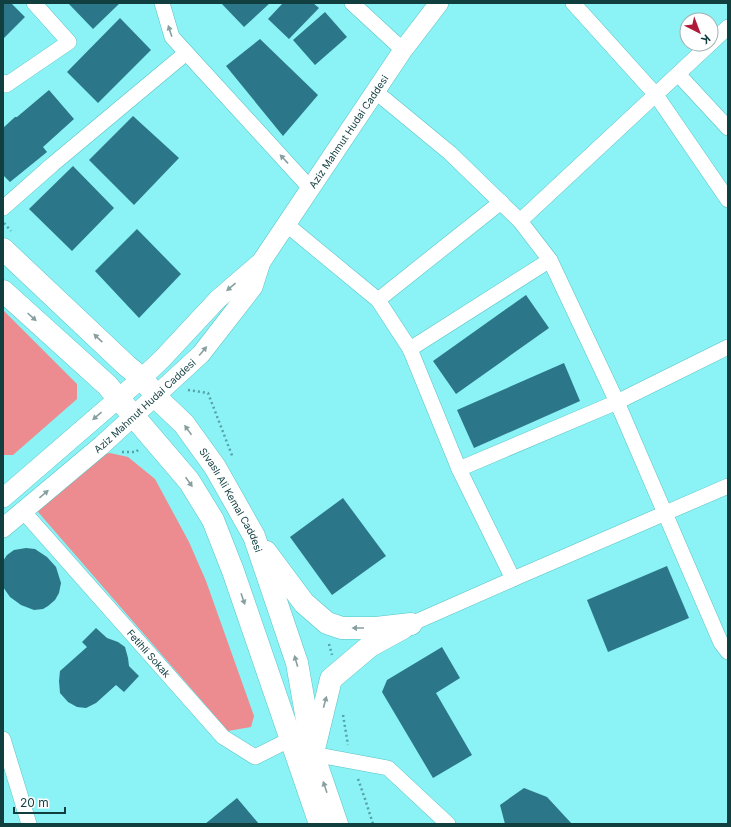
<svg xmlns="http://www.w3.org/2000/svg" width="731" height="827" font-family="Inter,sans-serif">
<rect width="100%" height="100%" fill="#8bf2f5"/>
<!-- green -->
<path fill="#ec8c90" d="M 3,310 L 77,384 L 77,399 L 13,455 L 3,455 Z
M 110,453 L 128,457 L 155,479 L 189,542 L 206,581 L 254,716 L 251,727 L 228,731 L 32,505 L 88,459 Z"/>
<!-- building -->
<path fill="#2c7689" d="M 3,3 L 11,3 L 25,17 L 3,39 Z
M 68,3 L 120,3 L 93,29 Z
M 221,3 L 270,3 L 244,27 Z
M 283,3 L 313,3 L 319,8 L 289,39 L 268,19 Z
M 325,12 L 347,37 L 315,65 L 293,40 Z
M 120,18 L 151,50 L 98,103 L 67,72 Z
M 260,39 L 318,95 L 283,136 L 226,66 Z
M 49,90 L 74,119 L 43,147 L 47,152 L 10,182 L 3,175 L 3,128 L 15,117 L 17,117 Z
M 133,116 L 179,158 L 134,205 L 89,160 Z
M 73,166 L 114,208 L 72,251 L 29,209 Z
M 137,229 L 181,274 L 139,318 L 95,271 Z
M 526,295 L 549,328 L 456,394 L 433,361 Z
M 564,363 L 580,401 L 474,448 L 457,410 Z
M 343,498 L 386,556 L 332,595 L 290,537 Z
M 26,548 L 35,549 L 47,557 L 56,567 L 61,583 L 59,593 L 55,600 L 48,606 L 43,609 L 34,610 L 21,605 L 10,597 L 3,587 L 3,561 L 7,555 L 14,550 Z
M 667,566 L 689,618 L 608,652 L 587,600 Z
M 96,628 L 107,638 L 118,642 L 125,647 L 128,658 L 129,666 L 139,676 L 124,692 L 116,685 L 96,703 L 86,708 L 77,707 L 68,702 L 60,693 L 59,681 L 60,671 L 87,647 L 82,642 Z
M 442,647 L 460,678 L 436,693 L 472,755 L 433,778 L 382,692 L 387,680 Z
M 524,788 L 547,797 L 572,824 L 505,824 L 500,805 Z
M 237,798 L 259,824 L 205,824 Z"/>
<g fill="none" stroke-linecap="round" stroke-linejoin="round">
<!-- minor casing -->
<g stroke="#59c3c5" stroke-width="16">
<g id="minor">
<path d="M 162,3 L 172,37 L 310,188"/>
<path d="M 352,3 L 403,50"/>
<path d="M 573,3 L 656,95 L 728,200"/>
<path d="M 711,43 L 728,27"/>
<path d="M 678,74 L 728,128"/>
<path d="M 3,82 L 6,85 L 69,42 L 34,3"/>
<path d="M 376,92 L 450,153 L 520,221 L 550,260 L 617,402 L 721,643 L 728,652"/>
<path d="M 3,208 L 53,164 L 186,53"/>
<path d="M 520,221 L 710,44"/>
<path d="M 286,224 L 378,300 L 410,349 L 459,469 L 513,579"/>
<path d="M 378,300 L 501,202"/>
<path d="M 410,349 L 550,260"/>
<path d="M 459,469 L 617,402 L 728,347"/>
<path id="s1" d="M 23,511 L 223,737 L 255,757 L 291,739"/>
<path d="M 411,624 L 513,579 L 728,486"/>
<path d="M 3,739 L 29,824"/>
<path d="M 313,754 L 388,768 L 448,824"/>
</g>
</g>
<!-- tertiary casing -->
<g stroke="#59c3c5" stroke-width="20">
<g id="tertiary">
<path id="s2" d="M 3,498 L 142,378 L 162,359 L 218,299 L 261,262 L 403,50 L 439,3"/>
<path id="s3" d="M 3,528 L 102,445 L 201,354 L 253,287 L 261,262"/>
</g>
</g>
<!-- secondary casing -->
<g stroke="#59c3c5" stroke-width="23">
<g id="secondary">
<path id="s4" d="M 3,249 L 127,366 L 142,378 L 160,401 L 184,424 L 215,467 L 254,536 L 297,663 L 313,754 L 337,824"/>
<path d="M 3,291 L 107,385 L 189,481 L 213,520 L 233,571 L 320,824"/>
<path d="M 266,552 L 304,603 L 327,623 L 342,628 L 376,628 L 411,624"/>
<path d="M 315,745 L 331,679 L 370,646 L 403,628"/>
</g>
</g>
<!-- path -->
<path stroke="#55a3a6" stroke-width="2.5" stroke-dasharray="2 3" stroke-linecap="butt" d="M 4,223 L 11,231
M 188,390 L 208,393 L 233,458
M 122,452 L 136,452 L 138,450
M 329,644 L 332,655
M 343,715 L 348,745
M 358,779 L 365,799 L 373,824"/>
<!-- minor -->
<use href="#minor" stroke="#fff" stroke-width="15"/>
<!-- tertiary -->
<use href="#tertiary" stroke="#fff" stroke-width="19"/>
<!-- secondary -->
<use href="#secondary" stroke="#fff" stroke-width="22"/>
</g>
<!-- one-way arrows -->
<defs><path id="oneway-solid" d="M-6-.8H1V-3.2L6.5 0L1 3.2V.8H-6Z"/></defs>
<g fill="#889fa0">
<use href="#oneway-solid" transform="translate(170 31) rotate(-108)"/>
<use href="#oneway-solid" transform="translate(284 159) rotate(-133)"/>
<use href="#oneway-solid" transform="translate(231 287) rotate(140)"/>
<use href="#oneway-solid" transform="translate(32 317) rotate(42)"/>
<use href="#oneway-solid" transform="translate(98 338) rotate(-137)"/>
<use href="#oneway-solid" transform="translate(203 351) rotate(-50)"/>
<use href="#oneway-solid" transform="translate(97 416) rotate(139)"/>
<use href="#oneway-solid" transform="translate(188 430) rotate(-126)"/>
<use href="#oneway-solid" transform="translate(189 482) rotate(55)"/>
<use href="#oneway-solid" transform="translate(44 494) rotate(-40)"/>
<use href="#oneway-solid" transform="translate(243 599) rotate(71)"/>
<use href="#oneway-solid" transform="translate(358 628) rotate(-180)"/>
<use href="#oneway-solid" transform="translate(296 661) rotate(-106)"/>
<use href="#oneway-solid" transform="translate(325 702) rotate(-75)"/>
<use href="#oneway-solid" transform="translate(325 787) rotate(-109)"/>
</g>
<g text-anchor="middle" stroke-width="4" stroke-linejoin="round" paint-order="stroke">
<!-- street labels -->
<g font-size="10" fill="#113f40" stroke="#fff">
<text dy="4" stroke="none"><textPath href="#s2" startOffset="507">Aziz Mahmut Hudai Caddesi</textPath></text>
<text dy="4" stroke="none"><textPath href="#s3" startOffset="187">Aziz Mahmut Hudai Caddesi</textPath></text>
<text dy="4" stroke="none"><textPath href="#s4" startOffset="342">Sivaslı Ali Kemal Caddesi</textPath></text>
<text dy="4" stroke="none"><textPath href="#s1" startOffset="190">Fetihli Sokak</textPath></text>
</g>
</g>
<!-- border -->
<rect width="731" height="827" fill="none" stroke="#113f40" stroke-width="8"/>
<!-- north arrow -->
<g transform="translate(699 32) rotate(138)"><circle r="19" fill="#ffffff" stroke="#a0b2b3"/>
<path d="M0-3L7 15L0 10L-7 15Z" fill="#af1a38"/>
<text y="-6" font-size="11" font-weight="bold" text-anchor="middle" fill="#113f40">K</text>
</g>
<!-- scale -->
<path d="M14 807v6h51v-6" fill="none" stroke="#113f40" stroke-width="2"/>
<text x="20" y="807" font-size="12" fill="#113f40" stroke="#ffffff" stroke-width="3" paint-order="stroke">20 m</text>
</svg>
